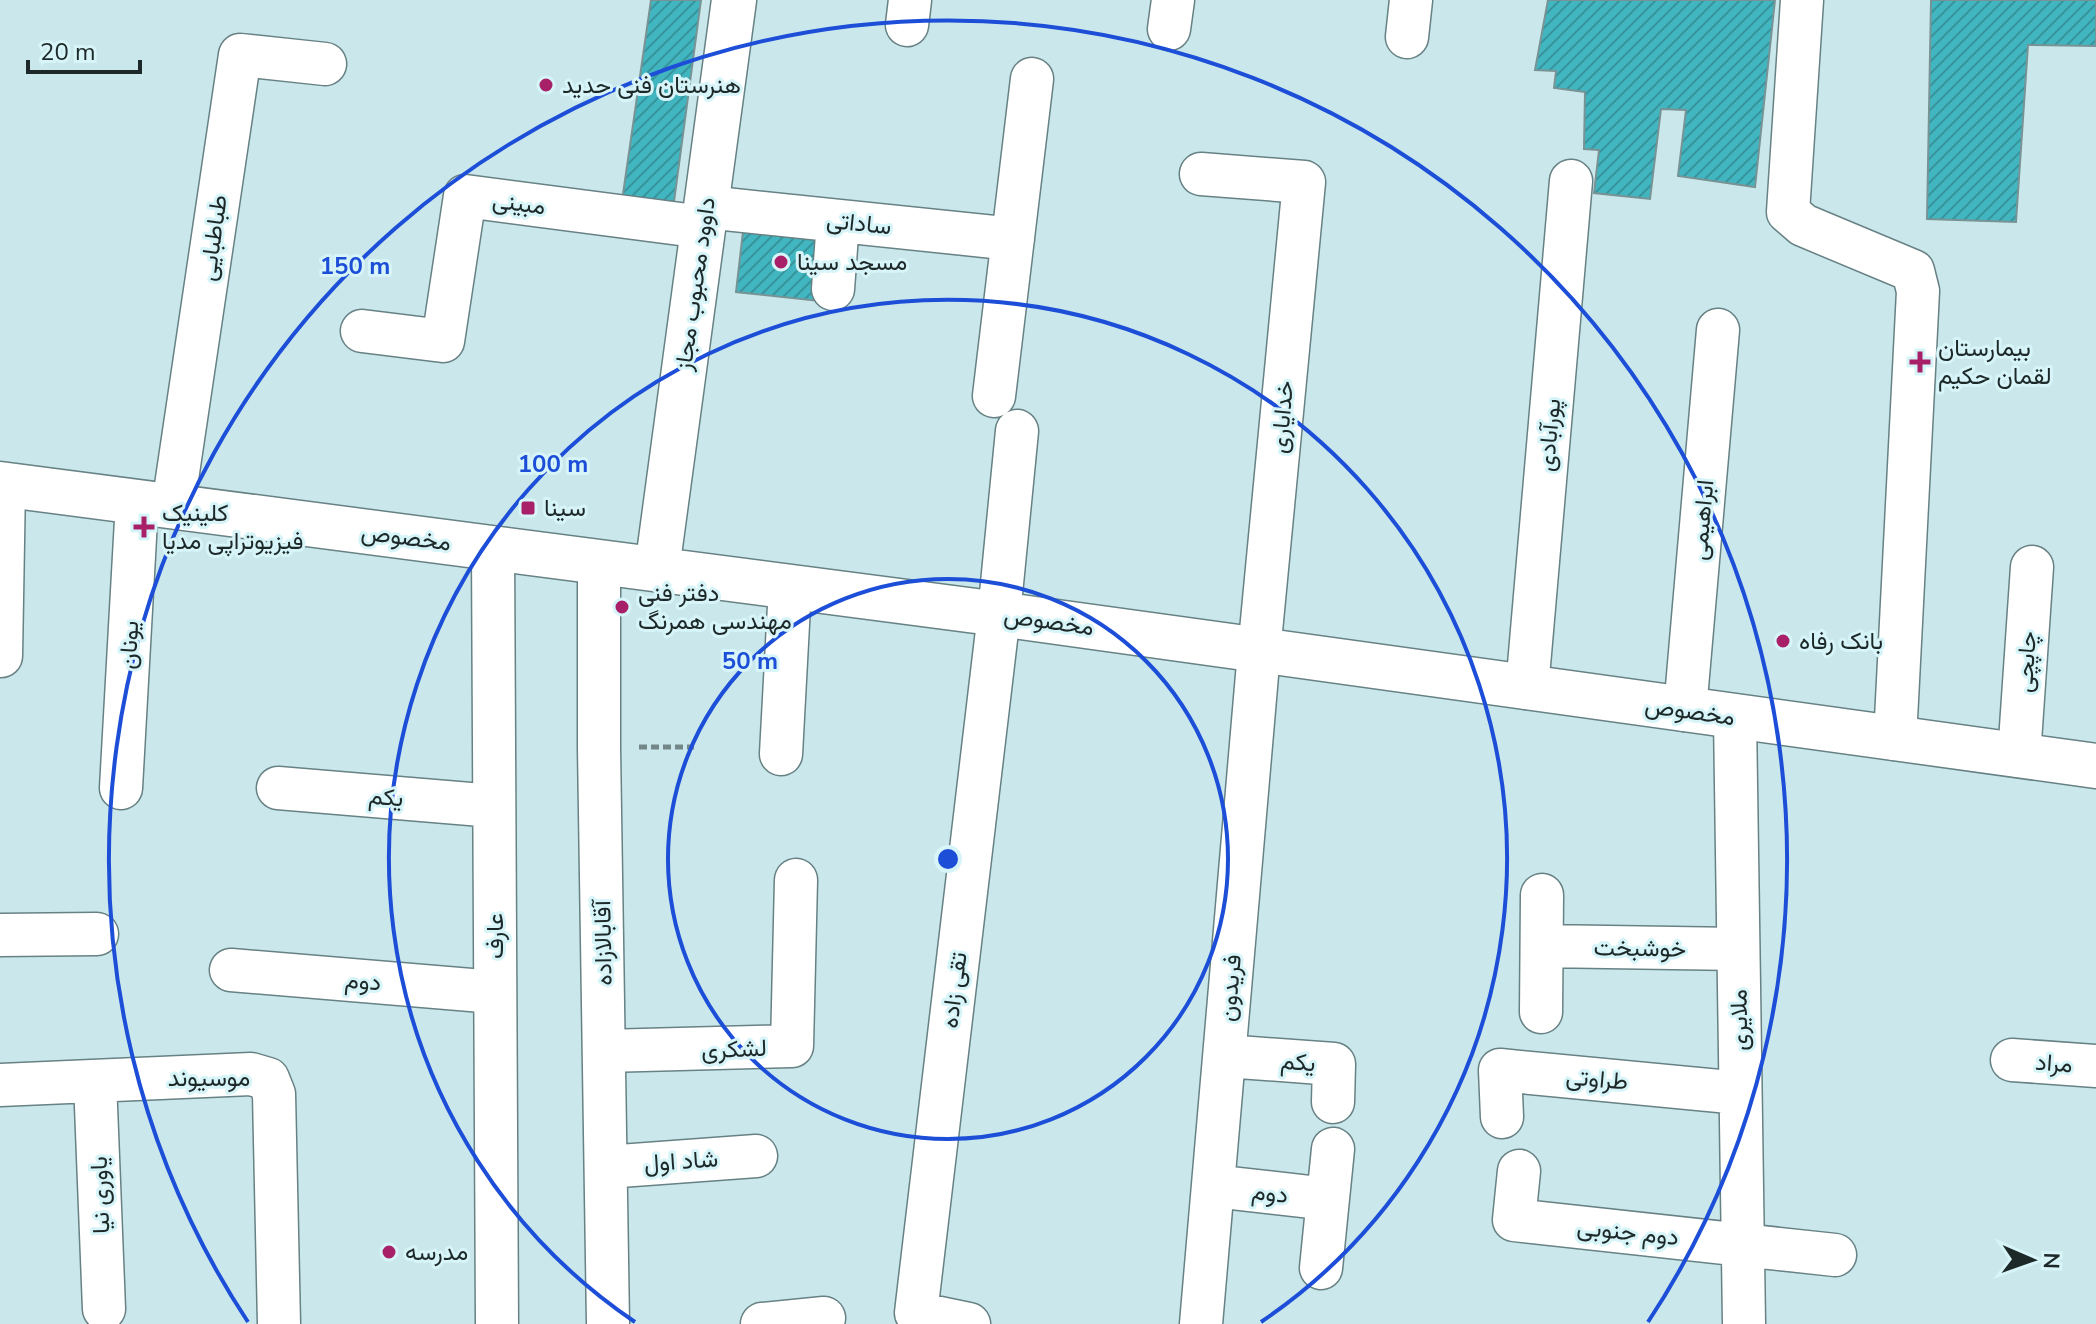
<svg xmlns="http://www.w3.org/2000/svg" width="2096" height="1324" font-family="'Nunito Sans',Vazirmatn,sans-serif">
<defs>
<pattern id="building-hatch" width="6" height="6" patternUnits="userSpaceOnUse" patternTransform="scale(2)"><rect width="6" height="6" fill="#42b6c0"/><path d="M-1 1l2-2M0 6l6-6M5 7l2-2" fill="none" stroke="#37949c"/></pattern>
</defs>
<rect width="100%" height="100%" fill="#cae8eb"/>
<!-- building -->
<path fill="url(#building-hatch)" stroke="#779395" stroke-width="2" d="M 651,0 L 701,0 L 673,209 L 622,201 Z
M 1548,0 L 1775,0 L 1755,187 L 1678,176 L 1686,110 L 1661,109 L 1650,199 L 1594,193 L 1599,150 L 1584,149 L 1585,92 L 1554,88 L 1556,71 L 1535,70 Z
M 1931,0 L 2096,0 L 2096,46 L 2028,45 L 2016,222 L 1927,219 Z
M 744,223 L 826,232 L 819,301 L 736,292 Z"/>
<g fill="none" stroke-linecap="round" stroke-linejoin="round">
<!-- minor casing -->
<g stroke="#678184" stroke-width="45">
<path id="minor" d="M 1802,0 L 1788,212 L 1803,225 L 1913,271 L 1918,291 L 1895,739
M 907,25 L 910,0
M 1169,29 L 1173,0
M 1407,37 L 1411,0
M 706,207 L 1013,239
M 833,289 L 838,221
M 362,331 L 443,341 L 465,196 L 703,227
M 994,396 L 1032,79
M 173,506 L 240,55 L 325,64
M 493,548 L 497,1324
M 599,562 L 599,748 L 608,1324
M 1,656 L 4,485
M 1527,688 L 1571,181
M 1685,710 L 1718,330
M 1735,717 L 1744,1324
M 781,754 L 790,587
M 2019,756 L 2032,567
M 121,788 L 137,502
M 278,788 L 494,806
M 0,935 L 97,934
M 1542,946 L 1738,949
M 231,970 L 495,992
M 1541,1012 L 1542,895
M 605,1051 L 792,1046 L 796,880
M 1225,1056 L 1334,1064 L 1333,1102
M 2012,1060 L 2096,1066
M 95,1081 L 104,1309
M 0,1085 L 251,1074 L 268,1079 L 274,1094 L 279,1324
M 1502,1117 L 1500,1070 L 1740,1093
M 606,1167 L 756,1156
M 1519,1171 L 1514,1220 L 1835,1255
M 1213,1186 L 1328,1199
M 1321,1268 L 1333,1149
M 762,1324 L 824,1318
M 969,1324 L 916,1313 L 999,614 L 1017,431
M 1201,1324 L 1259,652 L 1304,182 L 1201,174"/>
</g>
<!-- major casing -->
<g stroke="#678184" stroke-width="47">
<path id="major" d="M 0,484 L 999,614 L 2096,766
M 657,569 L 734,0"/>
</g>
<!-- path -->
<path stroke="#738789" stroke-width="5" stroke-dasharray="8 4" stroke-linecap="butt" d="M 639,747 L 694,747"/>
<!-- minor -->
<use href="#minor" stroke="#fff" stroke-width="42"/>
<!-- major -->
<use href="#major" stroke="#fff" stroke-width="44"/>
</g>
<!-- distance rings -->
<g fill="none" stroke="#1d4ed8" stroke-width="4">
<circle cx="948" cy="859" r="280"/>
<path d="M635 1322A559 559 0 1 1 1261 1322"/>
<path d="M248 1322A839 839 0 1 1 1648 1322"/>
</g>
<!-- markers -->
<g fill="#a82168" stroke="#d7f5f8" stroke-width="3">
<circle cx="546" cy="85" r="8"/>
<circle cx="781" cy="262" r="8"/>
<path d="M1916 350h8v8h8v8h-8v8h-8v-8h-8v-8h8z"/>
<rect x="520" y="500" width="16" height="16" rx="4"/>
<path d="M140 515h8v8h8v8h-8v8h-8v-8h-8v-8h8z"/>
<circle cx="622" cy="607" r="8"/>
<circle cx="1783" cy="641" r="8"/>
<circle cx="389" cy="1252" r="8"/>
</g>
<g text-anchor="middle" stroke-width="6" stroke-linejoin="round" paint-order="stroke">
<!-- poi labels -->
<g font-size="24" fill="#1d2829" stroke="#d7f5f8" text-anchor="start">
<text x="562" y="93">هنرستان فنی حدید</text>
<text x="797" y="270">مسجد سینا</text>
<text x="1938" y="356">بیمارستان<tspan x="1938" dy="28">لقمان حکیم</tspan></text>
<text x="544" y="516">سینا</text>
<text x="162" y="521">کلینیک<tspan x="162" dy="28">فیزیوتراپی مدیا</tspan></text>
<text x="638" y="601">دفتر فنی<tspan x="638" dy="28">مهندسی همرنگ</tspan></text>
<text x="1799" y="649">بانک رفاه</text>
<text x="405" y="1260">مدرسه</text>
</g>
<!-- street labels -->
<g font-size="24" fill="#1d2829" stroke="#d7f5f8">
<text transform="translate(519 203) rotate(7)" y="8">مبینی</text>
<text transform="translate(859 223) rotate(6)" y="8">ساداتی</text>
<text transform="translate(213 238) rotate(-82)" y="8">طباطبایی</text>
<text transform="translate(695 284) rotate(-82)" y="8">داوود محبوب مجاز</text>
<text transform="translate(1282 417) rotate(-85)" y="8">خدایاری</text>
<text transform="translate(1549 435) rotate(-85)" y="8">پورآبادی</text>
<text transform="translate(1702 520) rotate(-85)" y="8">ابراهیمی</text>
<text transform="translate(406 537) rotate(7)" y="8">مخصوص</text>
<text transform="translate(1049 621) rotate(8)" y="8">مخصوص</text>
<text transform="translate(129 645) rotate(-87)" y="8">یونان</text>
<text transform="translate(2026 662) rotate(-86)" y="8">چاپچی</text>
<text transform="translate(1690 711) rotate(8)" y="8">مخصوص</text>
<text transform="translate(386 797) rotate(5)" y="8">یکم</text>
<text transform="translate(495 936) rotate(-90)" y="8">عارف</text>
<text transform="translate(603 943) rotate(-91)" y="8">آقابالازاده</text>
<text transform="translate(1640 948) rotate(1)" y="8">خوشبخت</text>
<text transform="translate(363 981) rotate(5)" y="8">دوم</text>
<text transform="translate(1230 988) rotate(-85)" y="8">فریدون</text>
<text transform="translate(954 990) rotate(-83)" y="8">تقی زاده</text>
<text transform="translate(1739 1020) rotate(-91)" y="8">ملایری</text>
<text transform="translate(734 1049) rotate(-2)" y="8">لشکری</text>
<text transform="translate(1298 1062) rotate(4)" y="8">یکم</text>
<text transform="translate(2054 1063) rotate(4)" y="8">مراد</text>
<text x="209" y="1086">موسیوند</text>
<text transform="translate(1597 1079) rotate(5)" y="8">طراوتی</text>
<text transform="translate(681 1161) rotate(-4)" y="8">شاد اول</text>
<text transform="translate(1270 1193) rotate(7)" y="8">دوم</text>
<text transform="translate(100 1195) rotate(-92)" y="8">یاوری نیا</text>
<text transform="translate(1628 1232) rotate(6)" y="8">دوم جنوبی</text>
</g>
</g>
<circle cx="948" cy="859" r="12" fill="#1d4ed8" stroke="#d7f5f8" stroke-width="4"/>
<g font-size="24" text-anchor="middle" font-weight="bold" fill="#1d4ed8" stroke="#d7f5f8" stroke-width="6" stroke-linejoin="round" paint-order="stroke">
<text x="355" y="274">150 m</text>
<text x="553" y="472">100 m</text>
<text x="750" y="669">50 m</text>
</g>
<!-- north arrow -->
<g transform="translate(2032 1260) rotate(92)" stroke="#d7f5f8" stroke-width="6" paint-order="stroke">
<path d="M0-6L14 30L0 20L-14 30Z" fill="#1d2829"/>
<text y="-12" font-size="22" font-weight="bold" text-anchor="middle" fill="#1d2829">N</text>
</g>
<!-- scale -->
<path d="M28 60v12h112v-12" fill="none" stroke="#1d2829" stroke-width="4"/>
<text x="40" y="60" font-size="24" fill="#1d2829" stroke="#d7f5f8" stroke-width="6" paint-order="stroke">20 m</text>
</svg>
